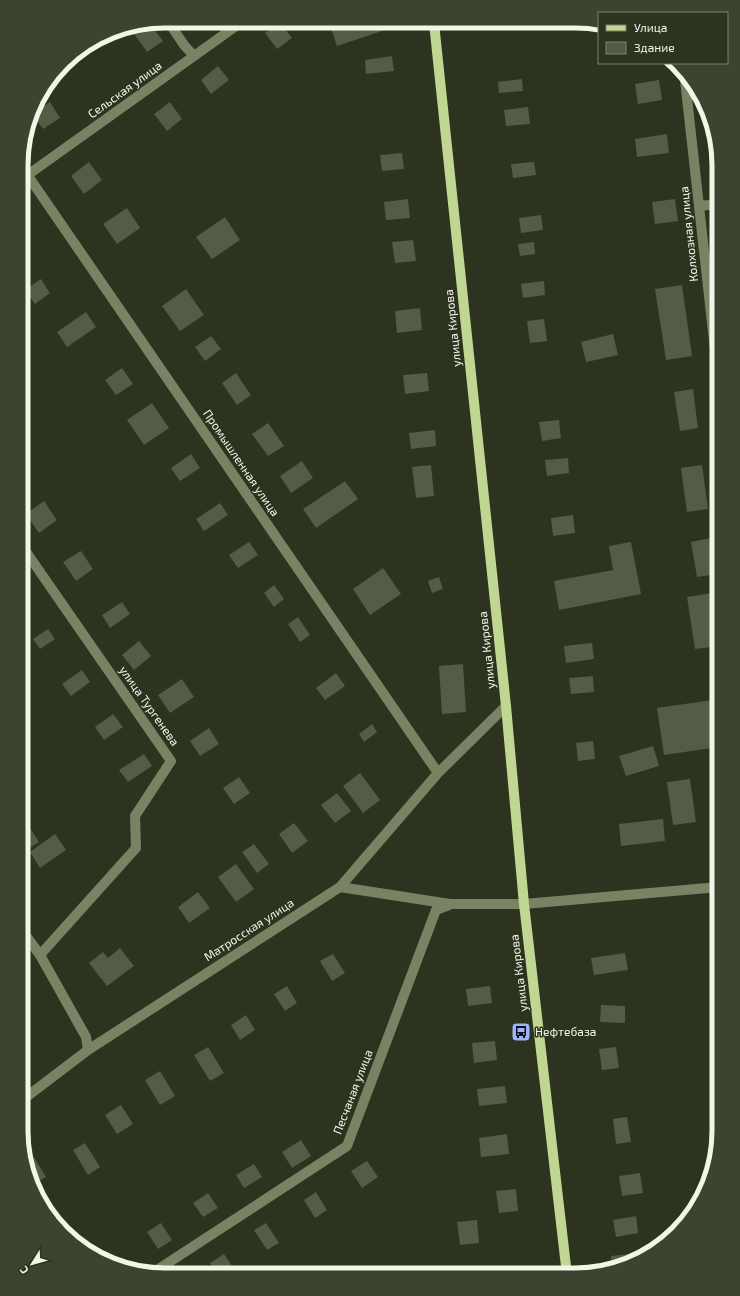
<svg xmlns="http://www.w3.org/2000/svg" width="740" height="1296" font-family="'Exo 2',sans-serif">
<rect width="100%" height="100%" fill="#2c331e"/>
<!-- building -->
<path fill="#545c45" d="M 280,22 L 292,38 L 277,49 L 265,33 Z
M 329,22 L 382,22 L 385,30 L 337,46 Z
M 150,24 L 163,41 L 147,52 L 130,28 Z
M 392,56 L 394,71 L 366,74 L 365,60 Z
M 218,66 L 229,80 L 211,94 L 201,80 Z
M 522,79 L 523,91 L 499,93 L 498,82 Z
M 659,80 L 662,100 L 638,104 L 635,84 Z
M 50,102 L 60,118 L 43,129 L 32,114 Z
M 170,102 L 182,119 L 167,131 L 154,114 Z
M 528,107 L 530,124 L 506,126 L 504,110 Z
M 667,134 L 669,153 L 637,157 L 635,139 Z
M 402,153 L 404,169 L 382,171 L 380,155 Z
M 89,162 L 102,180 L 84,194 L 71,176 Z
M 534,162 L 536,175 L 513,178 L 511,164 Z
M 408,199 L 410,218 L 386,220 L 384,202 Z
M 675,199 L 678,221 L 655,224 L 652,202 Z
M 127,208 L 140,228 L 117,244 L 103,224 Z
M 541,215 L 543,230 L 521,233 L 519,218 Z
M 225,217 L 240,240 L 212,259 L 196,237 Z
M 22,225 L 27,233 L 22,236 Z
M 413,240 L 416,261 L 395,263 L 392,242 Z
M 534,242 L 535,254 L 520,256 L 518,244 Z
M 41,279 L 50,293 L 35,304 L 25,290 Z
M 544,281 L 545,295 L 523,298 L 521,284 Z
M 682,285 L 692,356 L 666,360 L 655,289 Z
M 186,289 L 204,315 L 180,331 L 162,306 Z
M 420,308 L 422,330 L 397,333 L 395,311 Z
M 86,312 L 96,327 L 67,347 L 57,332 Z
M 544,319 L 547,341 L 530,343 L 527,321 Z
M 613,334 L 618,355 L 586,362 L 581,342 Z
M 211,336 L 221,349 L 205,361 L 195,347 Z
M 122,368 L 133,384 L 116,395 L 105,380 Z
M 236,373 L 251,395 L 237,405 L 222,383 Z
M 427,373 L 429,391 L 405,394 L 403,375 Z
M 693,389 L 698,428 L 680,431 L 674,392 Z
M 152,403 L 169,428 L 144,445 L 127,420 Z
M 559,420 L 561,438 L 542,441 L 539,422 Z
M 268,423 L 284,446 L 268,456 L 252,434 Z
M 435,430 L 436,446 L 411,449 L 409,433 Z
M 191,454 L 200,468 L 180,481 L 171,468 Z
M 568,458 L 569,473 L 547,476 L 545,460 Z
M 302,461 L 313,478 L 291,493 L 280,476 Z
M 431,465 L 434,496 L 416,498 L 412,467 Z
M 702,465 L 708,509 L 687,512 L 681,468 Z
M 345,481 L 358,499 L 316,528 L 303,509 Z
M 44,501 L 57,520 L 39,533 L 26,514 Z
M 220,503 L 228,515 L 204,531 L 196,519 Z
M 573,515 L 575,533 L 553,536 L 551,518 Z
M 711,538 L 717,574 L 697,577 L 691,542 Z
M 249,542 L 258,555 L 238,568 L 229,555 Z
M 631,542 L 641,594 L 559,610 L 554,581 L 613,570 L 609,546 Z
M 81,551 L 93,569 L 76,581 L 63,562 Z
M 383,568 L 401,594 L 370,615 L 353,589 Z
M 439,577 L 443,589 L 432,593 L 428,581 Z
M 22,583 L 30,594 L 22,600 Z
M 274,585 L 284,599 L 274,607 L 264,593 Z
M 719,592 L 719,646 L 695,649 L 687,597 Z
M 122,602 L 130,614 L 110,628 L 102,615 Z
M 298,617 L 310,635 L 300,642 L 288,624 Z
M 48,629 L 55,639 L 40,649 L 33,639 Z
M 139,641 L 151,656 L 134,670 L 122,655 Z
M 592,643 L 594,659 L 566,663 L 564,646 Z
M 463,664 L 466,712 L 442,714 L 439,666 Z
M 82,670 L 90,682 L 71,696 L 62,684 Z
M 336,673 L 345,686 L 325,700 L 316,688 Z
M 593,676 L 594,692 L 571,694 L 569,678 Z
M 182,679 L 194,697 L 170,713 L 158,695 Z
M 719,699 L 719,747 L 664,755 L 657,708 Z
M 113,714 L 123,727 L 104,740 L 95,727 Z
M 372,724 L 377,732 L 364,742 L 359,734 Z
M 209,728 L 219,744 L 200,756 L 190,741 Z
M 593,741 L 595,759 L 578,761 L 576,743 Z
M 653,746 L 659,766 L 626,776 L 619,756 Z
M 144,754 L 152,766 L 128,782 L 119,770 Z
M 360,773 L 380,800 L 363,813 L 343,786 Z
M 239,777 L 250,793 L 234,804 L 223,788 Z
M 690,779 L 696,822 L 673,825 L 667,782 Z
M 337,793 L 351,811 L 335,823 L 321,805 Z
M 663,819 L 665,841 L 621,846 L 619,824 Z
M 26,822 L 39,842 L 21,854 L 21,825 Z
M 294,823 L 308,841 L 292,853 L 279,834 Z
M 55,834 L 66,850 L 40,868 L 30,852 Z
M 254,844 L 269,864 L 257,873 L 242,852 Z
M 236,864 L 254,889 L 236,902 L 218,877 Z
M 198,892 L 210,908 L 189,923 L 178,907 Z
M 120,948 L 134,966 L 107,986 L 89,963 L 103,952 L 108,958 Z
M 625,953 L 628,970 L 594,975 L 591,958 Z
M 333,954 L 345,973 L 332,981 L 320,961 Z
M 287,986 L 297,1003 L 285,1011 L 274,994 Z
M 490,986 L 492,1003 L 468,1006 L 466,989 Z
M 601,1005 L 625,1006 L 625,1023 L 600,1022 Z
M 246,1015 L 255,1030 L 240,1040 L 231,1025 Z
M 495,1041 L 497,1060 L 474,1063 L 472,1043 Z
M 208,1047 L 224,1073 L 210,1081 L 194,1055 Z
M 616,1047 L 619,1068 L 602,1070 L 599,1049 Z
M 160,1071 L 175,1096 L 160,1105 L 145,1080 Z
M 505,1086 L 507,1103 L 479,1106 L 477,1089 Z
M 121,1105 L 133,1124 L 117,1134 L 105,1115 Z
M 627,1117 L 631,1142 L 616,1144 L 613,1119 Z
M 507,1134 L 509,1154 L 481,1157 L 479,1138 Z
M 301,1140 L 311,1156 L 292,1168 L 282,1152 Z
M 85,1143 L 100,1167 L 88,1175 L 73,1150 Z
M 30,1151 L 46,1177 L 33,1185 L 29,1178 L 25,1154 Z
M 367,1161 L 378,1177 L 362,1188 L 351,1171 Z
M 254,1164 L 262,1177 L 244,1188 L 236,1175 Z
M 640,1173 L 643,1193 L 622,1196 L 619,1176 Z
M 516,1189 L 518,1211 L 499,1213 L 496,1191 Z
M 316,1192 L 327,1210 L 315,1218 L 304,1200 Z
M 208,1193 L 218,1208 L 203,1217 L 193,1203 Z
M 636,1216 L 638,1233 L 616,1237 L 613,1220 Z
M 477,1220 L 479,1243 L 460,1245 L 457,1222 Z
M 161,1223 L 172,1240 L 158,1249 L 147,1232 Z
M 266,1223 L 279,1243 L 267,1250 L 254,1230 Z
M 642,1253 L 643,1257 L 622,1267 L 612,1269 L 611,1256 Z
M 224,1254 L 234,1269 L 225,1274 L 217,1274 L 210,1263 Z"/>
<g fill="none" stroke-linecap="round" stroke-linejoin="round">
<!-- minor -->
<path stroke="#798363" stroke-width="10" d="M 168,21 L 184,45 L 194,56
M 685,80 L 719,386
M 22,167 L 438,773
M 22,179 L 243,21
M 699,206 L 719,204
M 22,546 L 171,761 L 135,816 L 136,848 L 40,955
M 340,887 L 438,773 L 506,706
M 21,929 L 40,955 L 86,1037 L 88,1050
M 21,1101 L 88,1050 L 340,887 L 450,904 L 524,904 L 719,887
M 151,1274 L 347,1146 L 436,910 L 449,905"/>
<!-- major -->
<path stroke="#c2d693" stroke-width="10" d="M 434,23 L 506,706 L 524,904 L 567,1275"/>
</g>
<!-- icons -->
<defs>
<g id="bus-square" transform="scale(1)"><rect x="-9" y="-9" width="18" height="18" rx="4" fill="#9fb3fd" stroke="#2c331e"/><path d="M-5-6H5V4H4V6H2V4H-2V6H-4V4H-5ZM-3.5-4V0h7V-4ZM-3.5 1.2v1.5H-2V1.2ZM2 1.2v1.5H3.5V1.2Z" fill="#111"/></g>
</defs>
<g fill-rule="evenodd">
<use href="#bus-square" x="521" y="1032"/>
</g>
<g text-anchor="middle" stroke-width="3" stroke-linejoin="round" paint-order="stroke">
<!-- street labels -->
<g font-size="12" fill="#f2f6e9" stroke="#2c331e">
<text transform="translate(125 90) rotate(-36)" y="4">Сельская улица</text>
<text transform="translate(689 234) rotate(-96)" y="4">Колхозная улица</text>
<text transform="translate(453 328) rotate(-96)" y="4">улица Кирова</text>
<text transform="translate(241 463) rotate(56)" y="4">Промышленная улица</text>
<text transform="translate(487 650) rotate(-96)" y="4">улица Кирова</text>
<text transform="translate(149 706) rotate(55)" y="4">улица Тургенева</text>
<text transform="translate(249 930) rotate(-33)" y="4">Матросская улица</text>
<text transform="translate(519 973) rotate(-97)" y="4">улица Кирова</text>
<text transform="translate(353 1092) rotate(-69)" y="4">Песчаная улица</text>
</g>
<!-- poi labels -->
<g font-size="12" fill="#f2f6e9" stroke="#2c331e" text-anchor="start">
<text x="535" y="1036">Нефтебаза</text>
</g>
</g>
<!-- crop -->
<path d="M0 0H740V1296H0ZM165 28H575A137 137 0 0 1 712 165V1131A137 137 0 0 1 575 1268H165A137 137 0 0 1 28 1131V165A137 137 0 0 1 165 28Z" fill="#3c432e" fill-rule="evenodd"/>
<path fill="none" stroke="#f2f6e9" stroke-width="5" d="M165 28H575A137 137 0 0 1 712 165V1131A137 137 0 0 1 575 1268H165A137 137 0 0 1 28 1131V165A137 137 0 0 1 165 28Z"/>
<!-- legend -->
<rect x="598" y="12" width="130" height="52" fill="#2c331e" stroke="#7b816f"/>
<rect x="606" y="25" width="20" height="6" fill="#c2d693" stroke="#7b816f"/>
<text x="634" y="32" font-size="12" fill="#f2f6e9">Улица</text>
<rect x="606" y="42" width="20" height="12" fill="#545c45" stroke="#7b816f"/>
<text x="634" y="52" font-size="12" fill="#f2f6e9">Здание</text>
<!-- north arrow -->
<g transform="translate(32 1264) rotate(233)" stroke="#2c331e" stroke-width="3" paint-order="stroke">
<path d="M0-3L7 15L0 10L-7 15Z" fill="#f2f6e9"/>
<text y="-6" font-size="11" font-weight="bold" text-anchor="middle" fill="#f2f6e9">С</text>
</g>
</svg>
